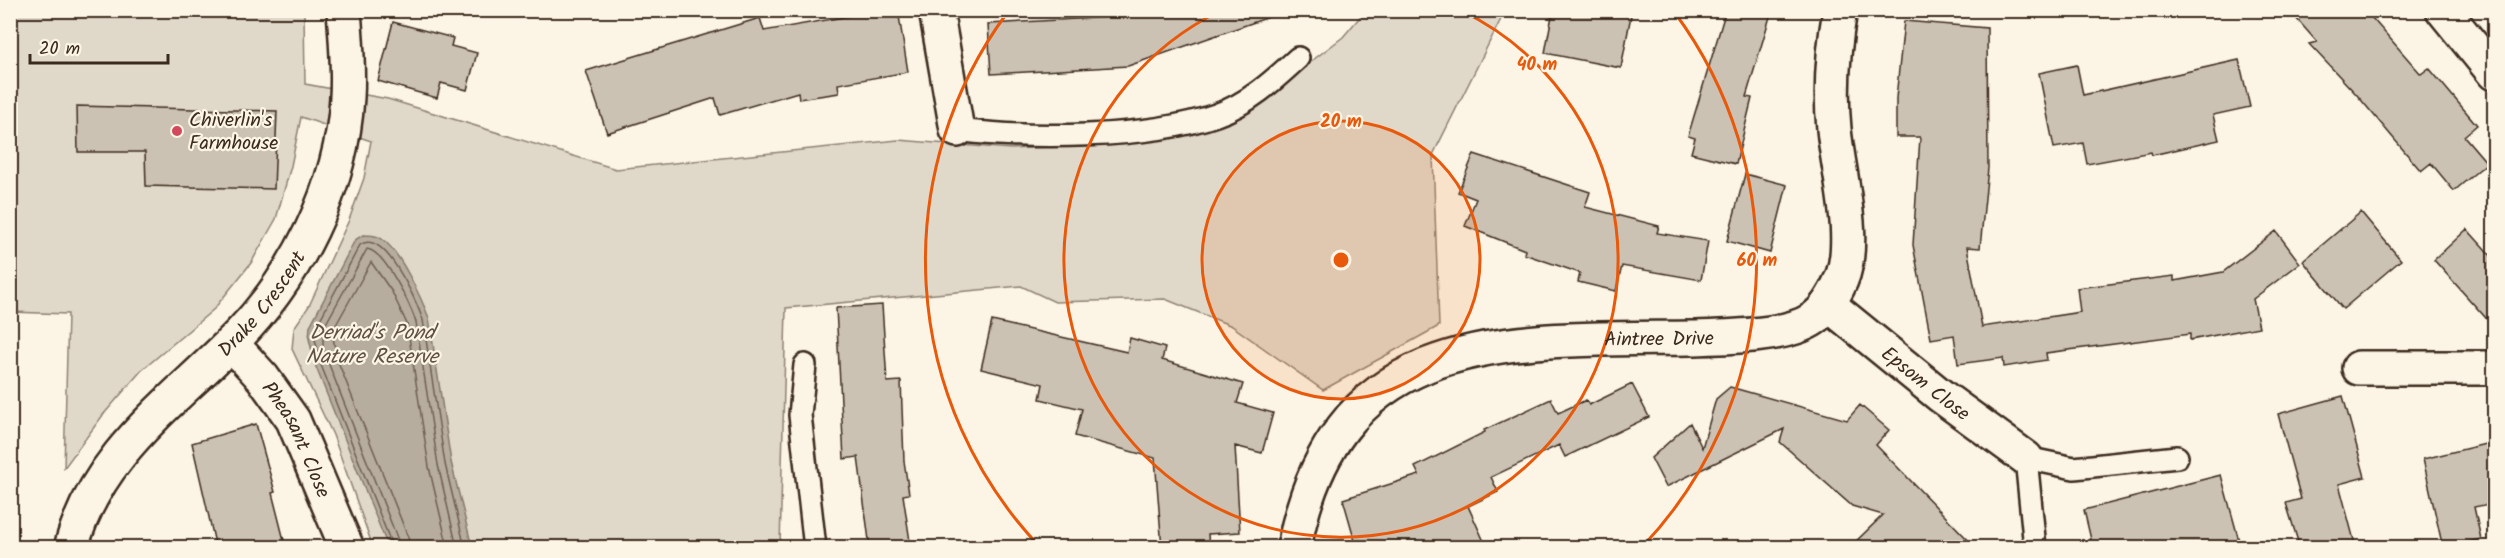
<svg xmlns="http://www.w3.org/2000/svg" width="2505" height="558" font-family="Kalam,sans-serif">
<rect width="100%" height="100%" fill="#fcf5e5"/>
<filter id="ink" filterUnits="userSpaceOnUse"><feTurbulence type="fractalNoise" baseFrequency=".0167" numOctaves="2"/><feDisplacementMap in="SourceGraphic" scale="12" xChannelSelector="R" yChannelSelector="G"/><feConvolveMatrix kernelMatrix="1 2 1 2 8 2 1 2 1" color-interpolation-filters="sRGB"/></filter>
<g filter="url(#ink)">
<!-- green -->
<path fill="#e0d8c8" stroke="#8e8173" stroke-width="1.5" d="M 11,11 L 304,11 L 305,84 L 388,99 L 616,169 L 898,140 L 1011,149 L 1118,144 L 1206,122 L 1272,91 L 1343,37 L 1365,11 L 1505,11 L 1433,155 L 1439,326 L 1323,390 L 1232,326 L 1165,299 L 1055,302 L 1021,286 L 786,308 L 780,547 L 373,547 L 333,435 L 292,349 L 294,328 L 309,306 L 349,220 L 364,178 L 371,141 L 301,117 L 291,166 L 276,219 L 251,263 L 214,309 L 141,371 L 103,415 L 64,468 L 68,314 L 11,312 Z"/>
<!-- water -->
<path fill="#b7ad9e" stroke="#85796b" stroke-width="1.5" d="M 363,235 C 370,235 376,235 382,239 C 400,251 421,298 429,318 L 451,462 L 472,547 L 388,547 L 316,367 L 309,339 L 310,326 L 355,240 Z"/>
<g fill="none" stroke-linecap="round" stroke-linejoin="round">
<!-- shore -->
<path stroke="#6d5e51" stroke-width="1.5" d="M 393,548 L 321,365 L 315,339 L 316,327 L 360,245 C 384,227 416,301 423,320 L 445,464 L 465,548
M 401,548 L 328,362 L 323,348 L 323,329 L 367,249 C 385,251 410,305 416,322 L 438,465 L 457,548
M 410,548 L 408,537 L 337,359 L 332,332 L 371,262 L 392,292 L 407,324 L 429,467 L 448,548"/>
</g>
<!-- building -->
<path fill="#ccc2b3" stroke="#3b2a1e" stroke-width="1.5" d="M 884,10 L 898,10 L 908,72 L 838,84 L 839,93 L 799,99 L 798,92 L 720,115 L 715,98 L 607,133 L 586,71 L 760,18 L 764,31 Z
M 1145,10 L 1271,10 L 1272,16 L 1128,66 L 991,74 L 988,24 L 1146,15 Z
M 1553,10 L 1632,10 L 1621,68 L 1545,53 Z
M 1726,10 L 1772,10 L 1746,97 L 1752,98 L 1736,164 L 1691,153 L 1695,138 L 1688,136 Z
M 2289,10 L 2365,10 L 2421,74 L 2429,68 L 2477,125 L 2464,136 L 2487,163 L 2454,191 L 2431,163 L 2421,171 L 2357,95 L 2309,44 L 2317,42 Z
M 1904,21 L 1987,28 L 1988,168 L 1980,248 L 1967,247 L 1982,327 L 2080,312 L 2077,288 L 2174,276 L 2174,281 L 2223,272 L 2276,231 L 2300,263 L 2253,299 L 2259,327 L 2190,340 L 2190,334 L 2046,353 L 2047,360 L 2004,367 L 2003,358 L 1958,364 L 1954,335 L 1931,339 L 1913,245 L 1920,137 L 1896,137 L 1896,98 Z
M 393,22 L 453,38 L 451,46 L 477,53 L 467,90 L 441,83 L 437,98 L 378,81 Z
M 2239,60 L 2250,107 L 2213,115 L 2219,140 L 2152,155 L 2151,152 L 2087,164 L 2083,143 L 2054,148 L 2039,73 L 2077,65 L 2083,95 Z
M 77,106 L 277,111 L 274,189 L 146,186 L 145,152 L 78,152 Z
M 1474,154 L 1590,192 L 1585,207 L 1659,226 L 1657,233 L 1708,241 L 1701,280 L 1622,266 L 1616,291 L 1578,282 L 1580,273 L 1524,254 L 1525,250 L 1465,226 L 1476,199 L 1458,192 Z
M 1745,174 L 1787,185 L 1770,253 L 1727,241 Z
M 2361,212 L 2401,260 L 2343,309 L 2303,261 Z
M 2467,229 L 2494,259 L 2494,327 L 2434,260 Z
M 882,305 L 887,382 L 901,381 L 904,461 L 909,494 L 903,495 L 911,548 L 870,548 L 858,457 L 844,459 L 836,308 Z
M 992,321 L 1127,352 L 1130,338 L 1165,348 L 1162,360 L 1243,384 L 1237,403 L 1273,413 L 1262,453 L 1235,446 L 1240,532 L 1208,534 L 1209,548 L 1162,548 L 1155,458 L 1075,436 L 1082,409 L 1040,399 L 1043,384 L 981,369 Z
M 1632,384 L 1649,417 L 1565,457 L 1559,445 L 1491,477 L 1498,492 L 1468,506 L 1487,548 L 1357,548 L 1343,499 L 1419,475 L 1415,467 L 1485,432 L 1484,430 L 1551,399 L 1558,413 L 1586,400 L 1589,405 Z
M 1730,387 L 1847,420 L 1860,405 L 1889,430 L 1876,445 L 1976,548 L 1849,548 L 1883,515 L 1852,506 L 1780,442 L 1784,429 L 1666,487 L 1651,458 L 1690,423 L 1702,448 L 1716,399 Z
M 2343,396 L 2365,477 L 2339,484 L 2356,548 L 2300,548 L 2286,503 L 2301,499 L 2278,414 Z
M 256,424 L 275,492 L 272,493 L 286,548 L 216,548 L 192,443 Z
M 2494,442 L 2494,503 L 2474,507 L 2481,539 L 2443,548 L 2423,459 Z
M 2221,475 L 2241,548 L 2093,548 L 2084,510 Z"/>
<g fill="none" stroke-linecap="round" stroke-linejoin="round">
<!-- lane casing -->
<g stroke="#3b2a1e" stroke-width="26">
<path id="lane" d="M 957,130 C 1028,139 1148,139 1216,115 C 1248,104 1273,81 1298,58
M 805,365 L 800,415 L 815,548
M 2035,548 L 2026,458 L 2074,468 L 2177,457"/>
</g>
<!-- street casing -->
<g stroke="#3b2a1e" stroke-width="38">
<g id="street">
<path d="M 936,10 L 957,130"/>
<path d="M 2443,10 L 2494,73"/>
<path id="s1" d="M 1828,304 L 1941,396 L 2026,458"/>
<path id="s2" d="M 231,343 L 263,378 L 293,420 L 347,548"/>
<path d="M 2359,368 L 2494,368"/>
<path id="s3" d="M 71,548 C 95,457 168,406 231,343 C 296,279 342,188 347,97 C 349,68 346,39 344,10"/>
<path id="s4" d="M 1294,548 C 1335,325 1512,340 1692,338 C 1724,337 1787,337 1813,319 C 1826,310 1835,294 1841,280 C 1858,240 1838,172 1834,129 C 1830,89 1833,50 1840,10"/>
</g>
</g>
<!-- lane -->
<use href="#lane" stroke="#fcf5e5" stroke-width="21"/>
<!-- street -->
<use href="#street" stroke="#fcf5e5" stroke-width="33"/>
</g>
</g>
<!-- distance rings -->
<circle cx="1341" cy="260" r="139" fill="#e8590c" fill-opacity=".12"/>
<g fill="none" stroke="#e8590c" stroke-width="3">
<circle cx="1341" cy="260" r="139"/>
<path d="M1462 11A277 277 0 1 1 1220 11"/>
<path d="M1039 546A416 416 0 0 1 1007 13M1675 13A416 416 0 0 1 1643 546"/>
</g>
<!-- markers -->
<circle fill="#d1495b" stroke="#fcf5e5" stroke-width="2" cx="177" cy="131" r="6"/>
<g text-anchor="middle" stroke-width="4.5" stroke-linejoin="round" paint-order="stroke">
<!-- poi labels -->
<g font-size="20" fill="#3b2a1e" stroke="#fcf5e5" text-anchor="start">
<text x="189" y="126">Chiverlin's<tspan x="189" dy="23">Farmhouse</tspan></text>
</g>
<!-- street labels -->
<g font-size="20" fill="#3b2a1e" stroke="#fcf5e5">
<text dy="7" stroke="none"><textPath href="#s3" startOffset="314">Drake Crescent</textPath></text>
<text dy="7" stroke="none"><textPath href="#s4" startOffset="472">Aintree Drive</textPath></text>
<text dy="7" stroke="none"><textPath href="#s1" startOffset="126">Epsom Close</textPath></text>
<text dy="7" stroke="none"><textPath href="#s2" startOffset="118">Pheasant Close</textPath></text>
</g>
<!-- water labels -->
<g font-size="21" font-style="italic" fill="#605144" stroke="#fcf5e5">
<text x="372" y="339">Derriad's Pond<tspan x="372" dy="24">Nature Reserve</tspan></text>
</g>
</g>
<circle cx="1341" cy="260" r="9" fill="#e8590c" stroke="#fcf5e5" stroke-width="3"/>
<g font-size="18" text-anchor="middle" font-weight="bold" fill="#e8590c" stroke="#fcf5e5" stroke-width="4.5" stroke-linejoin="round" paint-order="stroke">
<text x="1537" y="70">40 m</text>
<text x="1341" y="127">20 m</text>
<text x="1757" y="266">60 m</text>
</g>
<!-- margin -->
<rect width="2505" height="558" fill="none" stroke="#fcf5e5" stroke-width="36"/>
<rect x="18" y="18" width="2469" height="522" fill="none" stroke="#3b2a1e" stroke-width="2" filter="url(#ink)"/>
<!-- scale -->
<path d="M30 54v9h138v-9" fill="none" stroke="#3b2a1e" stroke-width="3"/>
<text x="39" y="54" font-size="18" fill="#3b2a1e" stroke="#fcf5e5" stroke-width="4.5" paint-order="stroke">20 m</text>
</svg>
